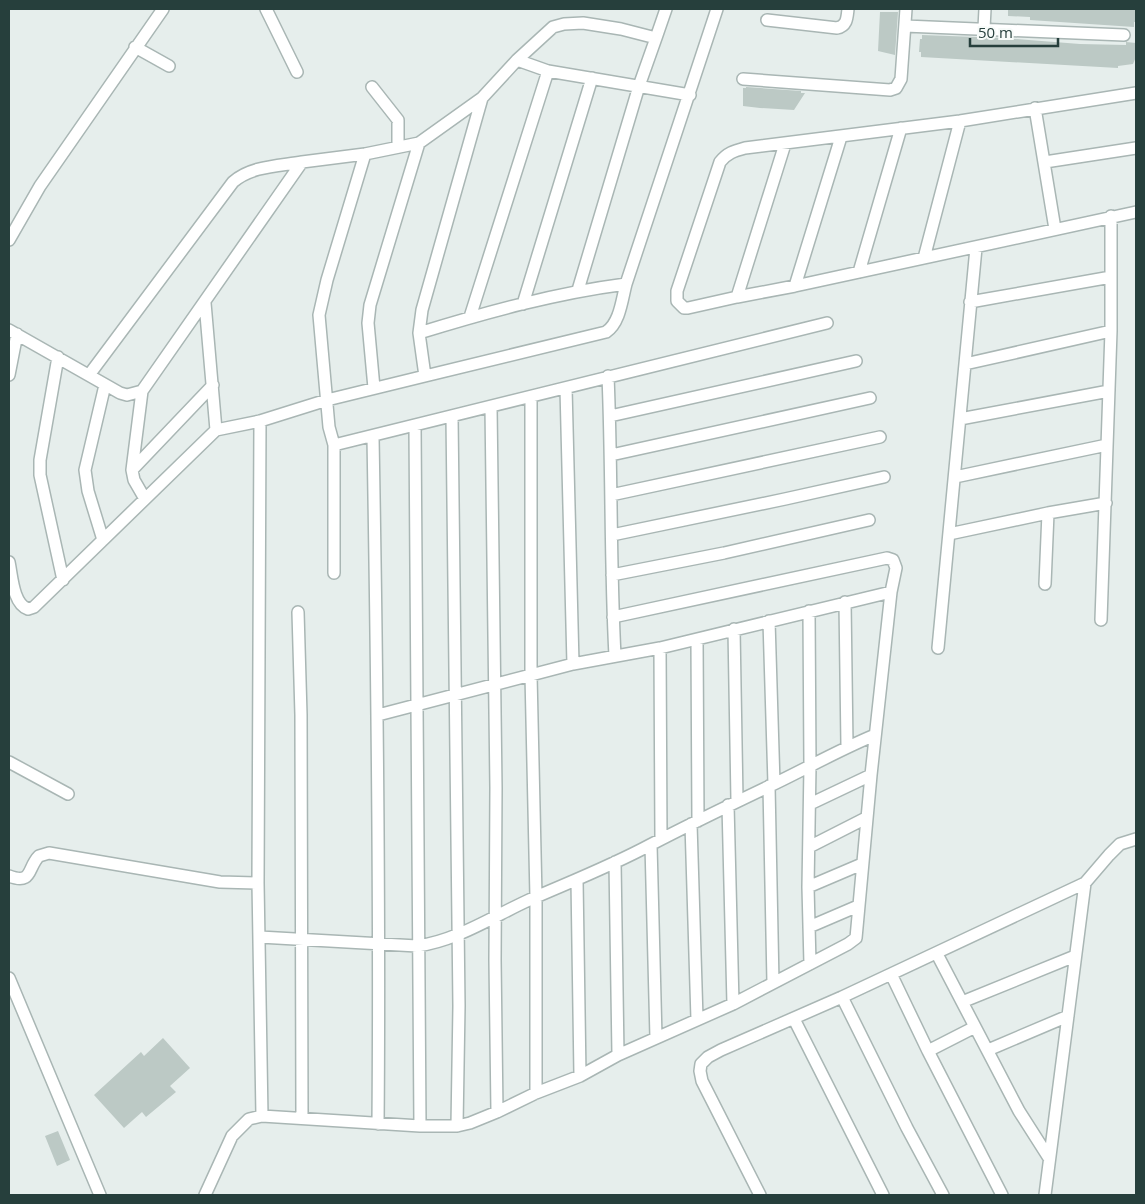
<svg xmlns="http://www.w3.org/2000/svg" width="1145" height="1204" font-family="'Open Sans',sans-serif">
<rect width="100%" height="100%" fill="#e6eeec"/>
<!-- building -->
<path fill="#bcc9c5" d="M 1008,9 L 1134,9 L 1136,10 L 1135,22 L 1134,22 L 1134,27 L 1030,20 L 1030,17 L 1008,16 Z
M 880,12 L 898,12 L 895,55 L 878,51 Z
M 922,35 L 1003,38 L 1080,44 L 1126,45 L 1126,42 L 1136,43 L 1136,57 L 1133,64 L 1118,66 L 1118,68 L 921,57 L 921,52 L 919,52 L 920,39 L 922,39 Z
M 746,87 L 801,91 L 801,93 L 805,93 L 794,110 L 760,108 L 743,106 L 743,88 L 746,88 Z
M 163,1038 L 190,1068 L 170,1086 L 176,1092 L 146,1117 L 142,1112 L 124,1128 L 94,1095 L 141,1052 L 144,1056 Z
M 58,1131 L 70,1160 L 57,1166 L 45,1136 Z"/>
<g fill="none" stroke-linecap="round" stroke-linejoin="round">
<!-- minor casing -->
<g stroke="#a9b6b4" stroke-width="14">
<path id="minor" d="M 266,9 L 297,72
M 767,20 L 837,28 C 847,26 847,18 848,9
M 905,26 L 1124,35
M 984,28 L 985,9
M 135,47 L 169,66
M 517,60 L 548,71 L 690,95
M 743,79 L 890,90 L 896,88 L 901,79 L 906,9
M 372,87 L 398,120 L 398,147
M 1136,93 L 960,121 L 745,148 C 734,151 727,153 720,162 L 677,291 L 677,301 L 684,308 L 688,308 L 737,297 L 795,286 L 1136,212
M 1035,108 L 1055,229
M 365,154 L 327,280 L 319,315 L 329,427 L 334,445 L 827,323
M 1045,162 L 1136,148
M 9,240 L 40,186 L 163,9
M 924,258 L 960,121
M 859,272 L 901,128
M 795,286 L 841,137
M 578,290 L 639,86 L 656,38
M 737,297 L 785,144
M 970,302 L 1111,277
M 205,303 L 216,430
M 523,304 L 592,78
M 470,317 L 548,71
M 9,330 L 120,393 L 127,395 L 142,391
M 419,333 C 487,312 556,293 626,284
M 58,357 L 40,460 L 40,475 L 63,580
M 965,364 L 1111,331
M 9,375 L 17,334
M 89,375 L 233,182 C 251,166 279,166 302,162
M 425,376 L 606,332 C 620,323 622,299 626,284 L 717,9
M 608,376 C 612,470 610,563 615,656
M 374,388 L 368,323 L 370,305 L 419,143
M 566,388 L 573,664
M 531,398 L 531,675 L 536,897 L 536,1093
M 491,407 L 496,788 L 495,960 L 497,1112
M 452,416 L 459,1006 L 457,1126
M 610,416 L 856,361
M 960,419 L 1109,391
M 260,421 L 258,883 L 262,1116
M 415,426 L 420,1126
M 373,437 C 377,666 380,895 378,1124
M 611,455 L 870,398
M 132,470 L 213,385
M 955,477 L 1107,445
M 611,495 L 880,437
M 145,499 L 134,480 L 132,470 L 142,391 L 302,162 L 365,154 L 419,143 L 482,98 L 517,60 L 553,27 L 564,24 L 583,23 L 621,29 L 656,38 L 666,9
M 949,534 L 1048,513 L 1106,503
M 612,535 L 785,499 L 884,477
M 103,540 L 88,491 L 85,470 L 105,385
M 9,562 C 12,576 13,604 28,609 L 34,607 L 216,430 L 260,421 L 327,400 L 425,376 L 419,333 L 422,310 L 482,98
M 334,573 L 334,445
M 612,575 L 724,553 L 869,520
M 1045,584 L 1048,513
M 845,602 L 847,746
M 809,611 L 810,766 L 808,887 L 810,964
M 298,612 L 301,715 L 302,1118
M 1101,620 L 1111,331 L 1111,216
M 769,621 L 774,784
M 734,629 L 737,800
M 697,639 L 698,821
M 660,648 L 661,839
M 938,648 L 976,248
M 378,715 L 573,664 L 660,648 L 891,592
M 9,762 L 68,794
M 769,786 L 773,983
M 810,804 L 871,775
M 728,805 L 733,1004
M 691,824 L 697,1019
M 651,845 L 656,1038
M 809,847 L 866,818
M 615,862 L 618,1055
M 9,876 C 33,885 27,868 39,856 L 49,853 L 220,882 L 258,883
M 577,880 L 580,1076
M 808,887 L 862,864
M 809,927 L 858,906
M 260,937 L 417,946 C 456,941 494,916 529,900 C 570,882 611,866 650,845 C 692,823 734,803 776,783 C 809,767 841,749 875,735
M 937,954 L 1019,1111 L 1049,1158
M 891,974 L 928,1051 L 1002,1195
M 9,978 L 100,1195
M 842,997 L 907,1128 L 943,1195
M 962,1002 L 1075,956
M 794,1019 L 883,1195
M 988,1050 L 1068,1016
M 928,1051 L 975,1027
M 205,1195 L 232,1136 L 249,1119 L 262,1116 L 420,1126 L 457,1126 L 470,1123 L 497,1112 L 536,1093 L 580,1076 L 618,1055 L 733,1004 L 848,944 L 856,938 L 871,775 L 891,592 L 896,568 L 893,560 L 887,558 L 613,617
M 760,1195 L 702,1081 L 700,1071 L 701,1064 L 708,1057 L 721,1050 L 842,997 L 1085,883 L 1109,855 L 1120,844 L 1136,839
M 1045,1195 L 1085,883"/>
</g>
<!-- minor -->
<use href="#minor" stroke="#fff" stroke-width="11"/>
</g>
<!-- border -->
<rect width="1145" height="1204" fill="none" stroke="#263f3c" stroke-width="20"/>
<!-- scale -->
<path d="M970 38v8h88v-8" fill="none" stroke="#263f3c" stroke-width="2.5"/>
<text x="978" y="38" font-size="15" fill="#263f3c" stroke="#f7fbf9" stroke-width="4" paint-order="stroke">50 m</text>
</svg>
